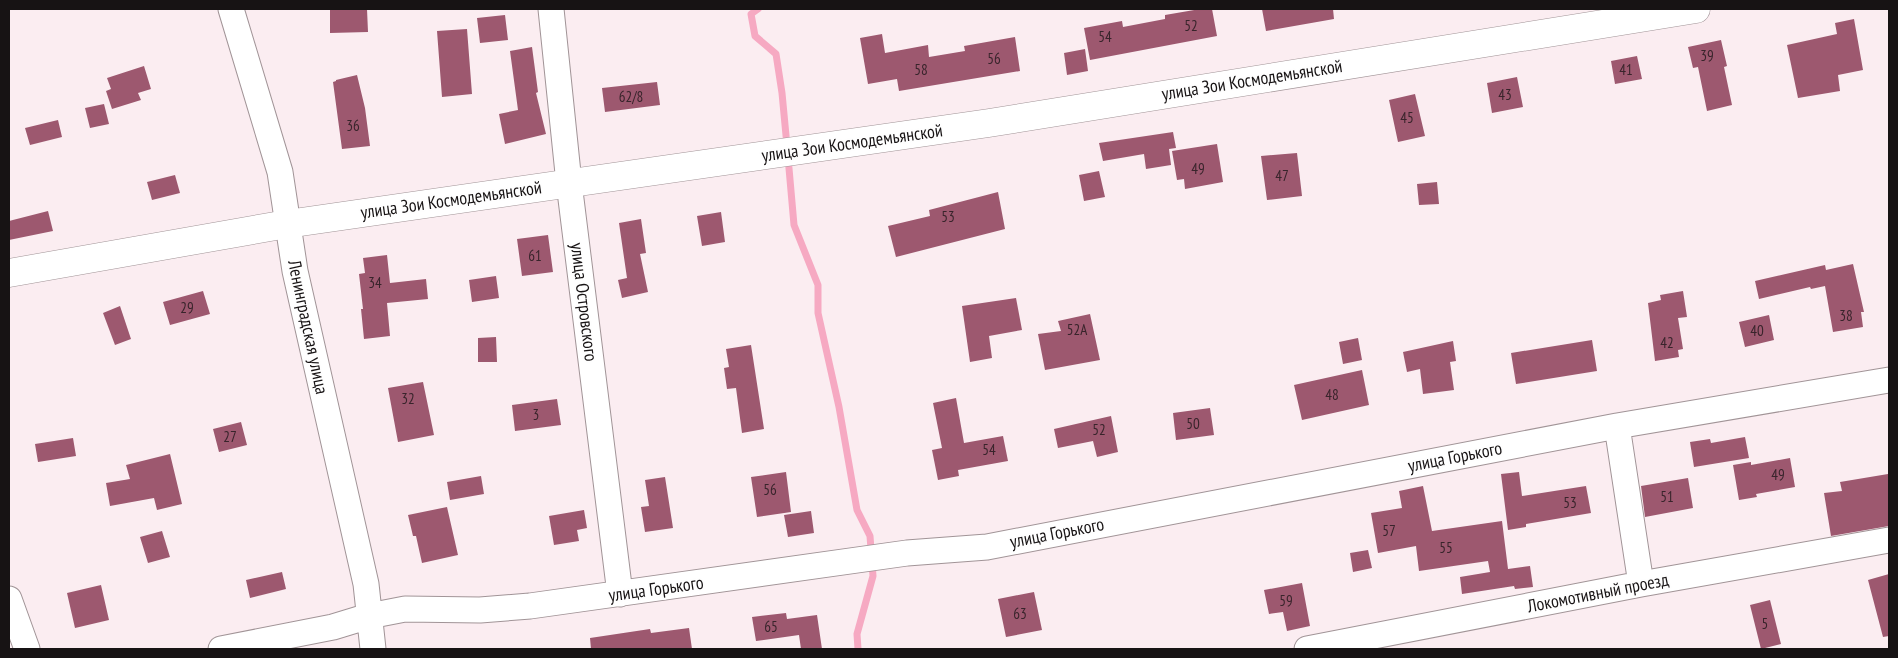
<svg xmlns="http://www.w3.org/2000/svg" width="1898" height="658" font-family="'PT Sans Narrow',sans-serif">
<rect width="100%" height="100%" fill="#fbedf1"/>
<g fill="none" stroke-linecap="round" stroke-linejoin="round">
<!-- stream -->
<path stroke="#f6a9c2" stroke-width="7" d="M 758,9 L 751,14 L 755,36 L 776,54 L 782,93 L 787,146
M 788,157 L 794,225 L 818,285 L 818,313 L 839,407 L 857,510 L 870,536 L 873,576 L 857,634 L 858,649"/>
</g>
<!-- building -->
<path fill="#9d586f" d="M 330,9 L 367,9 L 368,32 L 330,33 Z
M 1200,9 L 1212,9 L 1217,36 L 1090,60 L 1084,28 L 1122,21 L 1123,27 L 1165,19 L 1165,15 Z
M 1262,9 L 1333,9 L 1334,19 L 1266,31 Z
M 505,15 L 508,40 L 480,43 L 477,18 Z
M 1854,19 L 1863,70 L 1838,75 L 1840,91 L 1798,98 L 1787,45 L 1837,34 L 1835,23 Z
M 467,29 L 472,94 L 442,97 L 437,31 Z
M 882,34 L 885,53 L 928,45 L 929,57 L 965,51 L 964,46 L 1015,37 L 1020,71 L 899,91 L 897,79 L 868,84 L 860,38 Z
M 1721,40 L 1727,66 L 1724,67 L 1732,105 L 1707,111 L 1698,67 L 1693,68 L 1688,47 Z
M 532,47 L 538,92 L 536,93 L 546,134 L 505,144 L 499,114 L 518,110 L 510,51 Z
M 1085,49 L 1088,71 L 1067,75 L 1064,53 Z
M 1637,56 L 1642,79 L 1615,84 L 1611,61 Z
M 144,66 L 151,89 L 138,93 L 141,100 L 112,109 L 106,91 L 111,89 L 107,78 Z
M 357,75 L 365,108 L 370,146 L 342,149 L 333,82 L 336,81 L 336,80 Z
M 1517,77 L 1523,107 L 1492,113 L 1487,83 Z
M 657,82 L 660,105 L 605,112 L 602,88 Z
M 1415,94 L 1425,136 L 1398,142 L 1389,100 Z
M 104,104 L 109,124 L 90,128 L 85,108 Z
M 58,120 L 62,137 L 30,145 L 25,128 Z
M 1173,132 L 1176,148 L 1169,149 L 1171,165 L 1146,169 L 1144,154 L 1103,161 L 1099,143 Z
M 1217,144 L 1223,182 L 1185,189 L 1184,179 L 1177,180 L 1172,151 Z
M 1297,153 L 1302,196 L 1267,200 L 1261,156 Z
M 1099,171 L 1105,197 L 1084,201 L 1079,175 Z
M 175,175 L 180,193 L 152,200 L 147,182 Z
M 1437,182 L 1439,204 L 1419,205 L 1417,184 Z
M 998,192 L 1005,229 L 896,257 L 888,226 L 930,216 L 929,210 Z
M 48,211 L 53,231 L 9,240 L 9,221 Z
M 721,212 L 725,242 L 702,246 L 697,216 Z
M 641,219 L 646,253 L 640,254 L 648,292 L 622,298 L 618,280 L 627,278 L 619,223 Z
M 548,235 L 553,272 L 522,276 L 517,239 Z
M 387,255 L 390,283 L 426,279 L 428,299 L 387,303 L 390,336 L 364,339 L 361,309 L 363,309 L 359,274 L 365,273 L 363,258 Z
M 1853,264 L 1864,312 L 1861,312 L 1863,327 L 1833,332 L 1825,286 L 1811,289 L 1810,287 L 1759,299 L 1755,281 L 1825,265 L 1826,270 Z
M 496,276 L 499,298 L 472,302 L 469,280 Z
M 203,291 L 210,314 L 170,325 L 163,302 Z
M 1683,291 L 1687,317 L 1678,318 L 1683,349 L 1678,350 L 1679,357 L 1655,361 L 1648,303 L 1661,300 L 1660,295 Z
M 1016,298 L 1022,330 L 989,336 L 992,358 L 970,362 L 962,306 Z
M 120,306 L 131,339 L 115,345 L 103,313 Z
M 1090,314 L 1100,360 L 1045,370 L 1038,334 L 1061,331 L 1058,321 Z
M 1769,315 L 1774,340 L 1745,347 L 1739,322 Z
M 496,337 L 497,362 L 478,362 L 478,338 Z
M 1358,338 L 1362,360 L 1343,364 L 1339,342 Z
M 1592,340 L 1597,371 L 1516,384 L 1511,353 Z
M 1453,341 L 1456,361 L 1450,362 L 1454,390 L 1423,394 L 1420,369 L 1407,372 L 1403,352 Z
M 751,345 L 764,429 L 742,433 L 736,388 L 727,389 L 724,368 L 729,367 L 726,349 Z
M 1362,370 L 1369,405 L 1302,420 L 1294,385 Z
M 423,382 L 434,435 L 398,442 L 388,388 Z
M 956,398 L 964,443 L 1003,436 L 1008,461 L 958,470 L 959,476 L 938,480 L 932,450 L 942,448 L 933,403 Z
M 557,399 L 561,425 L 515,431 L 512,405 Z
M 1210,408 L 1214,435 L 1176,440 L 1173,413 Z
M 1111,416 L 1118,452 L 1097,457 L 1093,441 L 1058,448 L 1054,429 Z
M 241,422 L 247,445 L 219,452 L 213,429 Z
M 1745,437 L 1749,458 L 1694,467 L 1690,442 L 1710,439 L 1711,443 Z
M 73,438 L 76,456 L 38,462 L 35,444 Z
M 170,454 L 182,504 L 157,510 L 154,498 L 110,506 L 106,483 L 130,479 L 126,465 Z
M 1790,458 L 1795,487 L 1756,494 L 1757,497 L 1739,500 L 1733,465 L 1751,462 L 1751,465 Z
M 786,472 L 791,512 L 757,517 L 751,477 Z
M 1519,472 L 1522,496 L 1586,486 L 1591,513 L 1526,524 L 1526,527 L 1508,530 L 1501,474 Z
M 1888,474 L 1889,483 L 1889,526 L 1831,536 L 1824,493 L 1842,491 L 1840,482 Z
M 481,476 L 484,494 L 450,500 L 447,482 Z
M 665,477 L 673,528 L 645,532 L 641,507 L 649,506 L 645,480 Z
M 1688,478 L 1693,508 L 1645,517 L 1641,486 Z
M 1423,486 L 1432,531 L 1502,521 L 1508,569 L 1530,566 L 1533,587 L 1515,589 L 1514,586 L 1462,594 L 1460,577 L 1490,572 L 1488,561 L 1419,571 L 1416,546 L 1378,553 L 1371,513 L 1402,508 L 1399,491 Z
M 447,507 L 458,555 L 422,563 L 416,536 L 413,536 L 408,515 Z
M 584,510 L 587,528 L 577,530 L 579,541 L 554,545 L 549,516 Z
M 811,511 L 814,533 L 788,537 L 784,515 Z
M 162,531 L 170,557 L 148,563 L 140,537 Z
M 1368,550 L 1372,568 L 1353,572 L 1350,553 Z
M 282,572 L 286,589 L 250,598 L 246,580 Z
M 1889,574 L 1889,636 L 1883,637 L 1868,580 Z
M 1302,583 L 1310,626 L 1287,631 L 1283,612 L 1269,614 L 1264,590 Z
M 101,585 L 109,620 L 75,628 L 67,593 Z
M 1034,592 L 1042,630 L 1006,637 L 998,599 Z
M 1770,600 L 1781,644 L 1761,649 L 1750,605 Z
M 786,613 L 787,619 L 817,615 L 822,649 L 801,649 L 799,635 L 756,641 L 752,617 Z
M 689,628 L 692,649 L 591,649 L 590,638 L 650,629 L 651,633 Z"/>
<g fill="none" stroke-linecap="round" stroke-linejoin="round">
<!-- minor casing -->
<g stroke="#a19497" stroke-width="27">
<path id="minor" d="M 231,9 L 280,172 L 295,271 L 366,584 L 373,649
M 551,9 L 569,183 L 620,594
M 1617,426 L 1641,584
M 9,599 L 27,649
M 221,649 L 333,627 L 369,616 L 405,609 L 480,610 L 530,606 L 907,553 L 987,547 L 1617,426 L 1889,380
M 1307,649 L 1641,584 L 1889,540"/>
</g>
<!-- tertiary casing -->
<g stroke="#a19497" stroke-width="29">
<path id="tertiary" d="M 9,273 L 287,224 L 989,123 L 1696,9"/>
</g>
<!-- minor -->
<use href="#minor" stroke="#fff" stroke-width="25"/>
<!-- tertiary -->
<use href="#tertiary" stroke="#fff" stroke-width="28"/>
</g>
<g text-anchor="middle" stroke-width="4" stroke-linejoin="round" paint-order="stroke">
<!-- number labels -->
<g font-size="15" fill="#38242b">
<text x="1191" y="31">52</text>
<text x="1105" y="42">54</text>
<text x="1707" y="61">39</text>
<text x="994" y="64">56</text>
<text x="921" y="75">58</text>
<text x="1626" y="75">41</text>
<text x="1505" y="100">43</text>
<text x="631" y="102">62/8</text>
<text x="1407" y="123">45</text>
<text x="353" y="131">36</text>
<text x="1198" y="174">49</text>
<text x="1282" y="181">47</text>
<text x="948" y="222">53</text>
<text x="535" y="261">61</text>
<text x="375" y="288">34</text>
<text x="187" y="313">29</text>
<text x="1846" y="321">38</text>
<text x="1077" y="335">52А</text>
<text x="1757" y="336">40</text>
<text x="1667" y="348">42</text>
<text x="1332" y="400">48</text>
<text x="408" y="404">32</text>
<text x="536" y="420">3</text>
<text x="1193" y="429">50</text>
<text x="1099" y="435">52</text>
<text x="230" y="442">27</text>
<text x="989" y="455">54</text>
<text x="1778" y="480">49</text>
<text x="770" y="495">56</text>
<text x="1667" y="502">51</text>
<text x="1570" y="508">53</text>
<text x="1389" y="536">57</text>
<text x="1446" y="553">55</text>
<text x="1286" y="606">59</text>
<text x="1020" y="619">63</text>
<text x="1765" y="629">5</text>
<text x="771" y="632">65</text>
</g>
<!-- street labels -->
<g font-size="18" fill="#171314" stroke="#fefefe">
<text transform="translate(1252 80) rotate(-9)" y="6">улица Зои Космодемьянской</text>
<text transform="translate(852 143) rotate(-8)" y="6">улица Зои Космодемьянской</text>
<text transform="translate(451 200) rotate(-8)" y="6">улица Зои Космодемьянской</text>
<text transform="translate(584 302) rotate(83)" y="6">улица Островского</text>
<text transform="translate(308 327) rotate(78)" y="6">Ленинградская улица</text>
<text transform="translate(1455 457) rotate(-11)" y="6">улица Горького</text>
<text transform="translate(1057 533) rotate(-11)" y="6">улица Горького</text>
<text transform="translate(656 589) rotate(-8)" y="6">улица Горького</text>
<text transform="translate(1598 593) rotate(-11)" y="6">Локомотивный проезд</text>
</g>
</g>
<!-- border -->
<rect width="1898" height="658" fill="none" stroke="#171314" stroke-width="20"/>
</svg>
